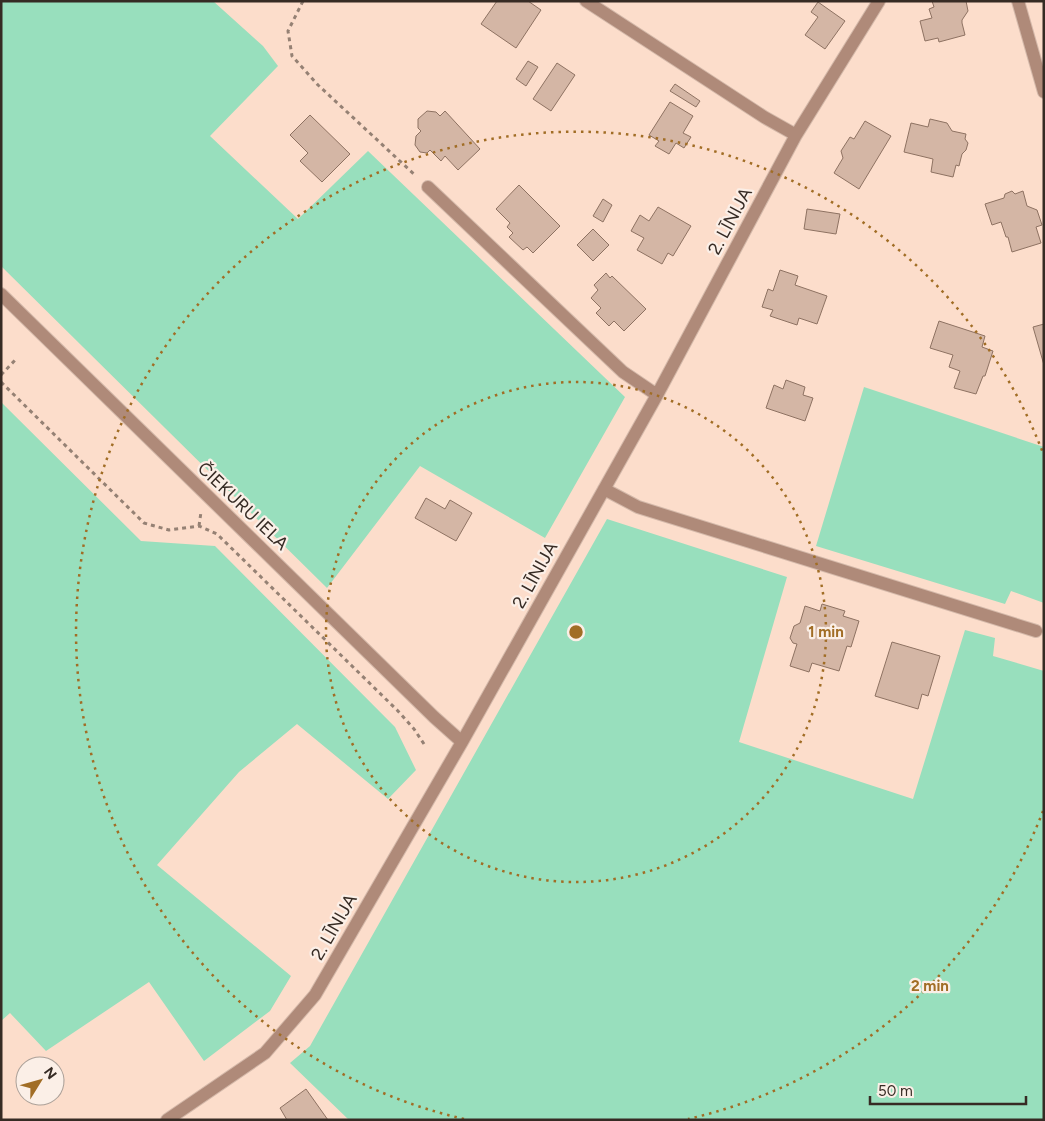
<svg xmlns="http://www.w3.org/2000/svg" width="1045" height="1121" font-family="Figtree,sans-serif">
<rect width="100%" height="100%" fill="#fcddcb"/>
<!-- green -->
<path fill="#98dfbd" d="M 1,1 L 213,1 L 263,46 L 278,66 L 210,136 L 298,219 L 368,151 L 625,397 L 545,538 L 420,466 L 327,588 L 1,266 Z
M 864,387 L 1044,447 L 1044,603 L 1011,591 L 1005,604 L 816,546 Z
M 1,402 L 141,541 L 215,546 L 395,727 L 416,770 L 388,799 L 297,724 L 239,772 L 157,865 L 291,976 L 270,1011 L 204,1061 L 149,982 L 46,1051 L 10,1013 L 1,1021 Z
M 607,519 L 787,577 L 739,742 L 913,799 L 965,630 L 995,638 L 993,656 L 1044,671 L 1044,1120 L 349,1120 L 290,1063 L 310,1046 Z"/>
<!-- building -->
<path fill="#d4b6a5" stroke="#8e7262" d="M 497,1 L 528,1 L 541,10 L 516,48 L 481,24 Z
M 932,1 L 966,1 L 968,11 L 962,20 L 962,23 L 965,35 L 939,42 L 938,38 L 925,41 L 920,21 L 932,18 L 929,9 L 934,7 Z
M 818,2 L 845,21 L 825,49 L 805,35 L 818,17 L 811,12 Z
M 528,61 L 538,67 L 526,86 L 516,79 Z
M 557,63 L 575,75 L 551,111 L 533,99 Z
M 675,84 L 700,101 L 696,107 L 670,91 Z
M 670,102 L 693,116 L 683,133 L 691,137 L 684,148 L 676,143 L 669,154 L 655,146 L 659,141 L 649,135 Z
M 427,111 L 436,112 L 440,116 L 445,111 L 480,149 L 458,170 L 445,156 L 441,161 L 430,150 L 427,153 L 420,152 L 415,145 L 416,136 L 421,131 L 418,128 L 418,119 Z
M 310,115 L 350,154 L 322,182 L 300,161 L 308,153 L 290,135 Z
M 930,119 L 947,123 L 952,131 L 966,134 L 965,139 L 968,143 L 966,150 L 962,154 L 959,166 L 956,165 L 953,177 L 931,172 L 933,159 L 904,152 L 911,123 L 928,127 Z
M 865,121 L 891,136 L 859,189 L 834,173 L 843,158 L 841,151 L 850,137 L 854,139 Z
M 519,185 L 560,226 L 533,253 L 527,247 L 523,250 L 509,237 L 513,233 L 507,227 L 510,223 L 496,209 Z
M 1012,191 L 1015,194 L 1023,191 L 1027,206 L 1037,210 L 1042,225 L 1036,227 L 1041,243 L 1012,252 L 1008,237 L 1006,237 L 1001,222 L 992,225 L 985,204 L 1004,198 L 1005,194 Z
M 603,199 L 612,205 L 603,222 L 593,216 Z
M 658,207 L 691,226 L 673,256 L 668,253 L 662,264 L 637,250 L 644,238 L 631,231 L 640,215 L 649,221 Z
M 807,209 L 840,214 L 836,234 L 804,229 Z
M 593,229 L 609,245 L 593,261 L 577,245 Z
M 780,270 L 798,276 L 795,285 L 827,296 L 817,324 L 799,318 L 797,325 L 770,316 L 773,310 L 762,307 L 768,289 L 773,291 Z
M 606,273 L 610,278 L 612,276 L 646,309 L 624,331 L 614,321 L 609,326 L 596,313 L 601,308 L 591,298 L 598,290 L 594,285 Z
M 939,321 L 985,336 L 982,347 L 993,351 L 985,376 L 983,376 L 976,394 L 954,388 L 960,371 L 949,367 L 953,355 L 930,348 Z
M 1044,324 L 1044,365 L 1033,327 Z
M 786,380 L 805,387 L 803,395 L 813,398 L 805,421 L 766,408 L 774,385 L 783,389 Z
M 426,498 L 445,509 L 450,500 L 472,513 L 456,541 L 415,518 Z
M 822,604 L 845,611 L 843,616 L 859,621 L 851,647 L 847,646 L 839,671 L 812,663 L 809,672 L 790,666 L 797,644 L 793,643 L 790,638 L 794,626 L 800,623 L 805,606 L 820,611 Z
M 892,642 L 940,656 L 928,696 L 922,694 L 918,709 L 875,696 Z
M 306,1089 L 328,1120 L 287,1120 L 280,1108 Z"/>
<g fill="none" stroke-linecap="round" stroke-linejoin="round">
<!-- street casing -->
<g stroke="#d4b9aa" stroke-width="14">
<path id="street" d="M 586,1 L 764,117 L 796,135
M 1018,1 L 1044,92
M 428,187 L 623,372 L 657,395
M 1,294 L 307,593 L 434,717 L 462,742
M 604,489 L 638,507 L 1036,631
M 167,1120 L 265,1053 L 315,995 L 462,742 L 657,395 L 796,135 L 879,1"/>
</g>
<!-- path -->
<path stroke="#958174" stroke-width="3" stroke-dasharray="4 4" stroke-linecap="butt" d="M 303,1 L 288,31 L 292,56 L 318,85 L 416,176
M 1,375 L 17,358
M 1,382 L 144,523 L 169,530 L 199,526 L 217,534 L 397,710 L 414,729 L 426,747
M 199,526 L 201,512"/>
<!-- street -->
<use href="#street" stroke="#af8a79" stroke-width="12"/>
</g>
<!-- distance rings -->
<g fill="none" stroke="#a16d25" stroke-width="2.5" stroke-dasharray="2.5 5">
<circle cx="576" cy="632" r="250"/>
<path d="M1043 811A500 500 0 0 1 688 1119M464 1119A500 500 0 1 1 1043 453"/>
</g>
<g text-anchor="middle" stroke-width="4.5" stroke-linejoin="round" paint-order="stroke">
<!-- street labels -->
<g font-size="18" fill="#362b24" stroke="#fbefe7">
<text transform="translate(730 221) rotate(-62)" y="6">2. LĪNIJA</text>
<text transform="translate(243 506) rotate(44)" y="6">ČIEKURU IELA</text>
<text transform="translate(535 575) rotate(-61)" y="6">2. LĪNIJA</text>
<text transform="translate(334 927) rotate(-60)" y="6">2. LĪNIJA</text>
</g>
</g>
<circle cx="576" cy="632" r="8" fill="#a16d25" stroke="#fbefe7" stroke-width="2.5"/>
<g font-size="15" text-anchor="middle" font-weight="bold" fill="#a16d25" stroke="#fbefe7" stroke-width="4.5" stroke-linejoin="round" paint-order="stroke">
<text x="826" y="637">1 min</text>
<text x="930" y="991">2 min</text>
</g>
<!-- border -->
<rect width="1045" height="1121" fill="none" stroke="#362b24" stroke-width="5"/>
<!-- north arrow -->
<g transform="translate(40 1081) rotate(53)"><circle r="24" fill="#fbefe7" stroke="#aca199"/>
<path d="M0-4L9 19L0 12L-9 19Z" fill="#a16d25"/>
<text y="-8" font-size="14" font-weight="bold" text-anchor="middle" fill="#362b24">N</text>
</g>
<!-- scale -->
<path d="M870 1096v8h156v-8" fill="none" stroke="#362b24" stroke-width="2.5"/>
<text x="878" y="1096" font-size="15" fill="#362b24" stroke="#fbefe7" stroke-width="4" paint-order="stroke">50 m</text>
</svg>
